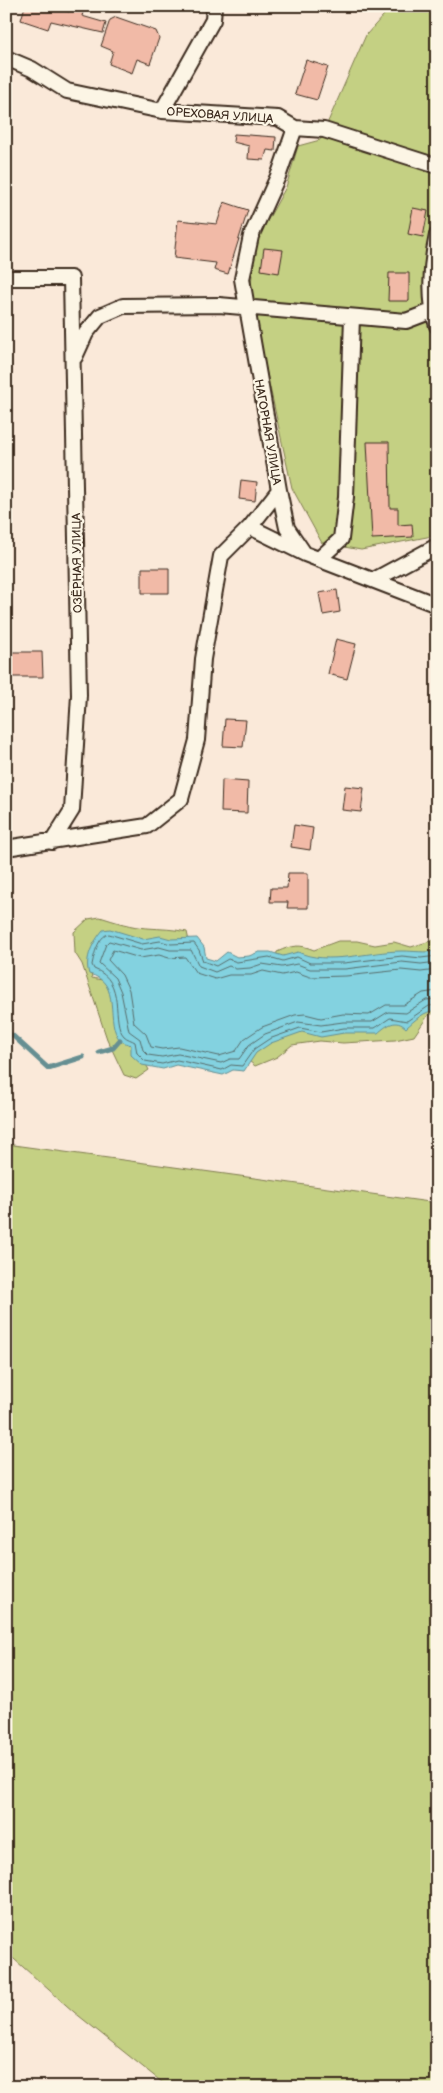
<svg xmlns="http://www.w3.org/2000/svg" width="443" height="2093" font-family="'Balsamiq Sans',sans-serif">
<rect width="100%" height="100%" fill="#fae9d9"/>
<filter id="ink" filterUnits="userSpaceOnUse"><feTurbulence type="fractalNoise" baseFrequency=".02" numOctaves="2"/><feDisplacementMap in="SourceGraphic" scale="10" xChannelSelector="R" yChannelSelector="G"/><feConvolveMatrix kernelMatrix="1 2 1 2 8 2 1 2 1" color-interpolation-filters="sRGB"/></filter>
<g filter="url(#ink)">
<!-- green -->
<path fill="#c4d083" stroke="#807d50" d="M 392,6 L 437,6 L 437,535 L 361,550 L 322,543 L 292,488 L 250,296 L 255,243 L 286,187 L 298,146 L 320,140 L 366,35 Z
M 100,917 C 116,922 131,927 147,928 C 161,929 174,929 187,932 L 189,941 L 89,964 L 92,978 L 107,981 L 137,1047 L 149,1070 L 136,1079 L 124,1075 L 107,1039 L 82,964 L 75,953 L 74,932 L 88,919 Z
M 437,939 L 437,968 L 276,959 L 277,952 C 292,945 300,944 314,950 L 338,941 L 357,941 L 375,945 L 394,942 L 411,947 Z
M 437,1005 L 437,1014 L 429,1014 L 414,1036 L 395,1040 L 343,1043 L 320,1041 L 292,1045 L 277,1057 L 255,1066 L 249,1061 L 256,1047 L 277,1036 Z
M 6,1144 L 437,1203 L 437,2087 L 168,2087 L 74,2012 L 6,1952 Z"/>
<!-- water -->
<path fill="#83d2e0" stroke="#668f92" d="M 110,929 L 143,939 L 160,936 L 171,939 L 197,938 L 204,947 L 206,958 L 216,961 L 227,952 L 237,957 L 249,956 L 259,952 L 270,952 L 283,956 L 298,952 C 327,966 369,951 402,951 C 414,951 424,953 437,951 L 437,1010 C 424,1011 415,1020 406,1028 C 396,1018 387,1025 378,1033 L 344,1033 L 321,1037 L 302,1032 L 271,1043 L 256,1053 L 244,1071 L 233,1070 L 223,1075 L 176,1065 L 163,1069 L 142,1065 L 131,1055 L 131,1045 C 128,1044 122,1042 120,1040 C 104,1022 123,982 89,974 C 84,958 93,942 103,930 Z"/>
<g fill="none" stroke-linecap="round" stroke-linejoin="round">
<!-- shore -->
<path stroke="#586d6c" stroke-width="1" d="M 437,956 L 421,958 L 402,956 L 344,963 L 310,963 L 297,957 L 283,961 L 269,957 L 237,962 L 228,959 L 216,966 L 203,961 L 199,950 L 194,943 L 171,944 L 160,941 L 142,944 L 109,934 C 98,936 94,955 92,965 L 94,969 C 127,981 110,1021 124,1036 C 127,1039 132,1040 135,1042 L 137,1053 L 145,1061 L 162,1064 L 177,1060 L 222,1070 L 231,1065 L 242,1066 L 254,1049 L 269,1039 L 300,1028 L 321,1032 L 344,1028 L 375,1028 L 390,1018 L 407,1021 L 429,1006 L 437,1005
M 437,962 L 421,964 L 402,962 L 345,969 L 310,969 L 297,964 L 282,967 L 262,964 L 250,968 L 236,969 L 229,966 L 215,972 L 199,966 L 191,950 L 170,950 L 159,947 L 141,950 L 109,941 L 106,944 L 99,963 L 115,978 L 121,992 L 129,1031 L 140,1039 L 143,1050 L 148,1055 L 162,1057 L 178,1054 L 221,1063 L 230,1059 L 239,1059 L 249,1045 L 265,1034 L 298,1022 L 321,1025 L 343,1022 L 372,1022 L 388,1012 L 406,1013 L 426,1000 L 437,999
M 437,970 L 421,972 L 401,970 L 346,976 L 310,977 L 296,972 L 282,975 L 263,971 L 251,975 L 229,975 L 215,979 L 196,973 L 185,957 L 169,958 L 159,955 L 140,958 L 113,950 L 108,960 L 122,975 L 129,990 L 134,1023 L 146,1034 L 151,1047 L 162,1049 L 179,1047 L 219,1056 L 236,1051 L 244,1039 L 262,1027 L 295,1015 L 305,1014 L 321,1018 L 343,1014 L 369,1015 L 386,1005 L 404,1005 L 423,993 L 437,991"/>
<!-- stream -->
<path stroke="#668f92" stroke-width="5" d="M 6,1034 L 12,1035 L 48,1068 L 83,1057
M 99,1052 L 113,1048 L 120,1040"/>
</g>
<!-- building -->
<path fill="#f1baa7" stroke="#3b2a1e" d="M 25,6 L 51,6 L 69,12 L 71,6 L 85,6 L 82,16 L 106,23 L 103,33 L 51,21 L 48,29 L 21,20 Z
M 116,17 L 156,31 L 159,38 L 150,64 L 137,59 L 132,73 L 109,64 L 113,51 L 101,46 L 110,20 Z
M 306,60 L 328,67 L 317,100 L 295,94 Z
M 234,134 L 276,137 L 275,151 L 267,150 L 264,160 L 248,159 L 249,146 L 233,142 Z
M 224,202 L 248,210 L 228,274 L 214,270 L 216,263 L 174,258 L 178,220 L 217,224 Z
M 413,208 L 428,211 L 423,237 L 408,234 Z
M 264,248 L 283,250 L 279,273 L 261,270 Z
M 389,273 L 409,273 L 409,301 L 388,301 Z
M 367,442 L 389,442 L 390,508 L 398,508 L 398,525 L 412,524 L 413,537 L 372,539 Z
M 241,480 L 257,482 L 255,501 L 239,499 Z
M 142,568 L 169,568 L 169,593 L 142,593 Z
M 337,590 L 340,612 L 323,615 L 319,593 Z
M 336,639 L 356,644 L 347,679 L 328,674 Z
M 12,652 L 42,652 L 43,677 L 12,677 Z
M 225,719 L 246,720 L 243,747 L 223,746 Z
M 222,780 L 248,782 L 247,813 L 221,812 Z
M 345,786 L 364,788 L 361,812 L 342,810 Z
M 294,825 L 313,828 L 310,850 L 291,847 Z
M 288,873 L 308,873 L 308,908 L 287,908 L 288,902 L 270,902 L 271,888 L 287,888 Z"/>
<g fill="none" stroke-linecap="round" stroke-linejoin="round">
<!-- minor casing -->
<g stroke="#3b2a1e" stroke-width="18">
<path id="minor" d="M 6,58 L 32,69 L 67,91 L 162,111 L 278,118 L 295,128 L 324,130 L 437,166
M 162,111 L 213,20 L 214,6
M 437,235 C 431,263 428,299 437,326
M 6,278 L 71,278 L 79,695 L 72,810 L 52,842
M 75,357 L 86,333 L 100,316 L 123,306 L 219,305 L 406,321 L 432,311
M 279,490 L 287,528 L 304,553
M 250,527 L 305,554 L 437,605
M 319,559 L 341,539 L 346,497 L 352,317
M 374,580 L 437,546
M 6,848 L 147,826 L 181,799 L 197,740 L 203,659 L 221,556 L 250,527 L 279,490 L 242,279 L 251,236 L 279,174 L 295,128"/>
</g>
<!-- minor -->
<use href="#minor" stroke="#fcf5e5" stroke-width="14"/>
</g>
</g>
<g text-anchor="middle" stroke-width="4.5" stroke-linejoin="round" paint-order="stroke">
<!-- street labels -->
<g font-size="12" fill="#3b2a1e" stroke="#fcf5e5">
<text transform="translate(220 115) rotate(4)" y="4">ОРЕХОВАЯ УЛИЦА</text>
<text transform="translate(268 432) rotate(80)" y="4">НАГОРНАЯ УЛИЦА</text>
<text transform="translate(77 563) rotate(-91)" y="4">ОЗЁРНАЯ УЛИЦА</text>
</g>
</g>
<!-- margin -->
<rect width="443" height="2093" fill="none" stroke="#fcf5e5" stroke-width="25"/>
<rect x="12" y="12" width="418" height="2068" fill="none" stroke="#3b2a1e" stroke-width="2" filter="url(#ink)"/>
</svg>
